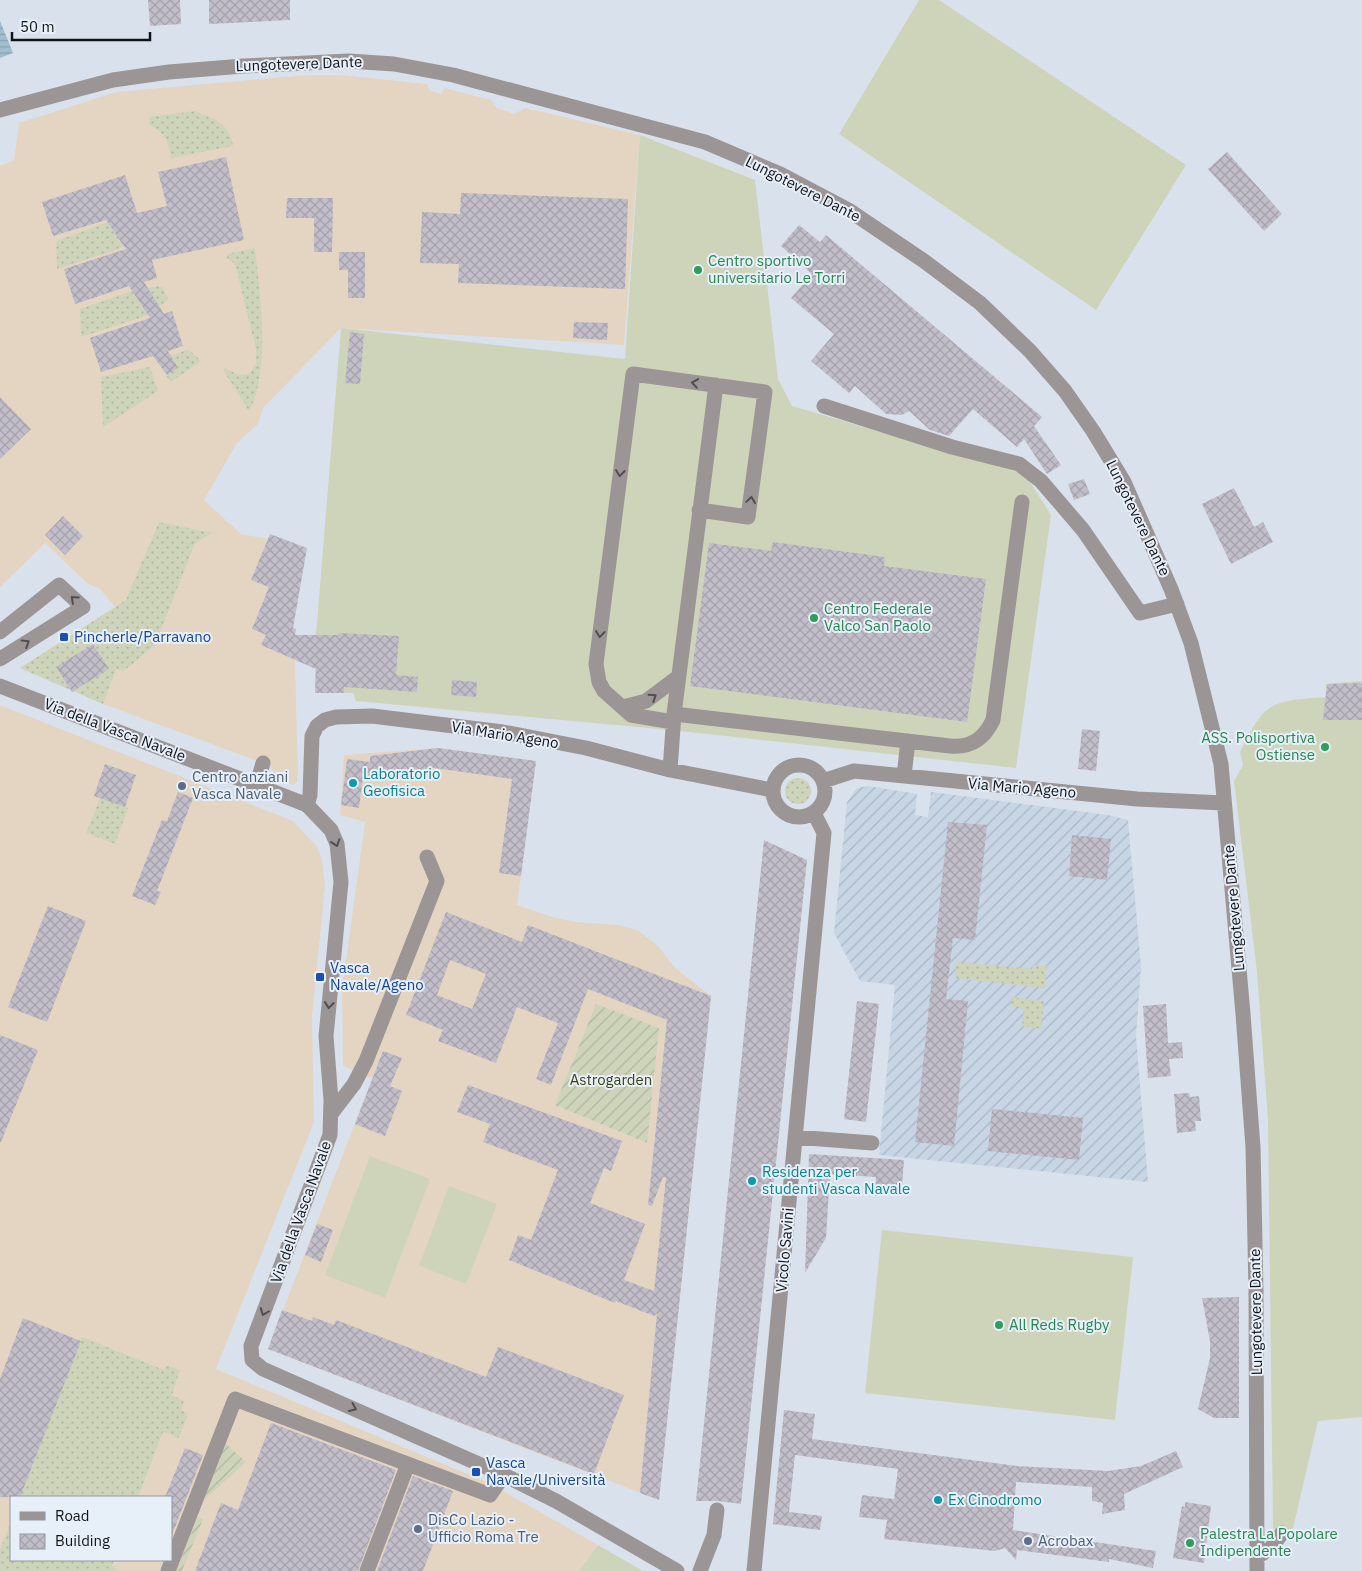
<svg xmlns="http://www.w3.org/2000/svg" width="1362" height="1571" font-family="'IBM Plex Sans',sans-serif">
<defs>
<pattern id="industrial-furrows" width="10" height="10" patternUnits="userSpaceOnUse" patternTransform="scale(1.25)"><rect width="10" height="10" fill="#c7d5e5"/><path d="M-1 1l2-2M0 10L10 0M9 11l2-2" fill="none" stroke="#aab6c4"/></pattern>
<pattern id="grass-dots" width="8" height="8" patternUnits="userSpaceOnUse" patternTransform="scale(1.25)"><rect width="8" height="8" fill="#ced4ba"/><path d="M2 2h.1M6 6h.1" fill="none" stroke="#b0b59f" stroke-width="1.8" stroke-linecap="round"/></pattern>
<pattern id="garden-furrows" width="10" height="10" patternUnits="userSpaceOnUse" patternTransform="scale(1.25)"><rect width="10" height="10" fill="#ced4ba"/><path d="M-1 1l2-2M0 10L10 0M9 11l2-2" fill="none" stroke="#b0b59f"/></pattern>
<pattern id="water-rules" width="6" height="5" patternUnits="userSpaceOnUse" patternTransform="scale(1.25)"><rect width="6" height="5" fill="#a0becf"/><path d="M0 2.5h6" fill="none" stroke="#89a2b1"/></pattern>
<pattern id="building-cross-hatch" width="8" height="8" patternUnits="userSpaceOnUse" patternTransform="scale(1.25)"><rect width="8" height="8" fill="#c1bec9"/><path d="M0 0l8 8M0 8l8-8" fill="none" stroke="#a5a2ac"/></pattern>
</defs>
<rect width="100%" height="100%" fill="#d9e2ec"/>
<!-- industrial -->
<path fill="url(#industrial-furrows)" d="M 868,786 L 917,794 L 915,815 L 928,817 L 931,792 L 1108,815 L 1128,820 L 1141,967 L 1136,1036 L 1148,1182 L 879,1155 L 895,985 L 860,981 L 834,933 L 847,802 L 857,788 Z"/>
<!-- education -->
<path fill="#e4d5c2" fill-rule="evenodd" d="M 307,75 L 341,75 L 427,84 L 429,90 L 441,94 L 445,88 L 491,100 L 497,108 L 514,114 L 525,108 L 640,135 L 624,345 L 341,328 L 263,408 L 258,424 L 237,443 L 204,500 L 241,534 L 268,539 L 251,580 L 269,587 L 252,629 L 266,635 L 262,645 L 295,660 L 298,780 L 293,785 L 275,777 L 271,766 L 103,704 L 20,668 L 116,608 L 100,589 L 88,584 L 45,543 L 0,587 L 0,166 L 14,160 L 19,123 L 116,92 Z
M 0,705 L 293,821 L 317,847 L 322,860 L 325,886 L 312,1017 L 314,1122 L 216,1369 L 489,1483 L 598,1545 L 579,1571 L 0,1571 ZM 11,1497 L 171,1497 L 171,1560 L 11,1560 Z
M 438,748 L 536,761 L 517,905 L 549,916 L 575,922 L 618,925 L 638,930 L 659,947 L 675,968 L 711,996 L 659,1500 L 268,1349 L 372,1079 L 343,1066 L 342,990 L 365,822 L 340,815 L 344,755 Z"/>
<!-- grass -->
<path fill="url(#grass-dots)" d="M 195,111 C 214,119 230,123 233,146 L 171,158 C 170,143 163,132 150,125 L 149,117 Z
M 108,222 L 120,240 L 132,232 L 144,232 L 122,248 L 57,269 L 56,241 Z
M 255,248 C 260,292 271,372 249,411 L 223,370 L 225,368 L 238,375 L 249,374 L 256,364 L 256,349 L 235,264 L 227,258 L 227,254 Z
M 158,286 L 164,288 L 168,300 L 146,316 L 81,337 L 80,309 L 132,291 L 143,308 L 155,300 L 148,288 Z
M 188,349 L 201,361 L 171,382 L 166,376 L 178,368 L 171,356 Z
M 150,367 L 158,391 L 103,427 L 101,377 Z
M 159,522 L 212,533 L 195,543 L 155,645 L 124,671 L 116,669 L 103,704 L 20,668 L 126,600 Z
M785 791a13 13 0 1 1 26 0a13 13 0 1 1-26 0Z
M 100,798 L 128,808 L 115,844 L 86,833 Z
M 956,962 L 1032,969 L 1033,965 L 1047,966 L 1045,988 L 955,978 Z
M 1012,997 L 1044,1001 L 1041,1029 L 1022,1026 L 1024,1009 L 1010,1007 Z
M 82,1337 L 164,1370 L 167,1365 L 180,1370 L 172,1395 L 184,1401 L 181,1409 L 188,1414 L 179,1438 L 163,1432 L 138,1497 L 20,1497 Z
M 11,1521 L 11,1560 L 114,1560 L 112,1565 L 118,1571 L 0,1571 L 0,1550 Z"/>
<!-- garden -->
<path fill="url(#garden-furrows)" d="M 596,1004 L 659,1028 L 647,1143 L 555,1105 Z
M 225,1443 L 246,1462 L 202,1502 Z
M 198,1517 L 203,1519 L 182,1571 L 176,1571 Z"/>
<!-- pitch -->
<path fill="#ced4ba" d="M 919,0 L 939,0 L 1186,165 L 1096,310 L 839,134 Z
M 640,135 L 755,180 L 778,379 L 792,406 L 1025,474 L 1051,515 L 1016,768 L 680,731 L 356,701 L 353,693 L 315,693 L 316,635 L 341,328 L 625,359 Z
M 1362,681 L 1362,1417 L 1318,1421 L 1291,1537 L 1273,1528 L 1268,1120 L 1257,972 L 1234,781 L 1243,765 L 1240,752 C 1265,701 1270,701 1327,697 L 1326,684 Z
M 370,1156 L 430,1179 L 385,1298 L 325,1275 Z
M 449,1186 L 497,1204 L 466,1284 L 419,1266 Z
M 882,1230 L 1133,1257 L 1115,1420 L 865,1393 Z
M 598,1545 L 643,1571 L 579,1571 Z"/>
<!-- water -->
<path fill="url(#water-rules)" d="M 0,21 L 13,53 L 0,58 Z"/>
<!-- building -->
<path fill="url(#building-cross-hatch)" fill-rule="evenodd" d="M 148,0 L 180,0 L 181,24 L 150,26 Z
M 209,0 L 290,0 L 290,20 L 209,24 Z
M 1227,152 L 1282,214 L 1264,231 L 1208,169 Z
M 226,157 L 244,240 L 152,260 L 157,278 L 144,282 L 164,314 L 172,311 L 183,346 L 168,351 L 178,368 L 167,375 L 153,356 L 101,372 L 90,338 L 150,318 L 129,286 L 75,304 L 64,269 L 126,249 L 106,220 L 53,236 L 42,202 L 125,175 L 137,213 L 167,206 L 158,172 Z
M 461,193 L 628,199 L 625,289 L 458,283 L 459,264 L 420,263 L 422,212 L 460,214 Z
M 287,198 L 333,198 L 332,252 L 314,252 L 314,218 L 286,218 Z
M 799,225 L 820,242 L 826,235 L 1042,417 L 1034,426 L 1061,465 L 1047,474 L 1024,439 L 1017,447 L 973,409 L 949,436 L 930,430 L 909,411 L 902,415 L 886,414 L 855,386 L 849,393 L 811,361 L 834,334 L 791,298 L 812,274 L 781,246 Z
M 339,252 L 365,252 L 365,298 L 348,298 L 348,270 L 339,270 Z
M 574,322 L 608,323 L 607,340 L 573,338 Z
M 350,332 L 364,334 L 360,384 L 345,383 Z
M 0,397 L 31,429 L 0,459 Z
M 1084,479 L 1090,494 L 1074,500 L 1068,484 Z
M 1234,488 L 1254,527 L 1263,522 L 1273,542 L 1231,564 L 1202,504 Z
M 63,516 L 83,536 L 65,555 L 45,535 Z
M 270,534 L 307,548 L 293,628 L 296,629 L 295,635 L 338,635 L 338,633 L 399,636 L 396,675 L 418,677 L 417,692 L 344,687 L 344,693 L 315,693 L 316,669 L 261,645 L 266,635 L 252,629 L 269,587 L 251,580 Z
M 773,542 L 885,557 L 884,566 L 986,579 L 967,722 L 690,686 L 709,543 L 771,551 Z
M 93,644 L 109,669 L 72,692 L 56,667 Z
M 452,680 L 477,682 L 476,697 L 451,695 Z
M 1362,683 L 1362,720 L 1323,720 L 1327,684 Z
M 1082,729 L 1100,731 L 1096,771 L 1078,769 Z
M 438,748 L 536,761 L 521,876 L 499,873 L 512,779 L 435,768 L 363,777 L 359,808 L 341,805 L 347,759 L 370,762 L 370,756 Z
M 105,764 L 136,775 L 125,807 L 94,796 Z
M 178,792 L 193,798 L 157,891 L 161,892 L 155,905 L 132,896 L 162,820 L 167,821 Z
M 948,822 L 987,825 L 975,940 L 953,938 L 946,999 L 968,1001 L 954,1146 L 915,1142 Z
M 1072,835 L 1111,839 L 1107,880 L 1069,876 Z
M 764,840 L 807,860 L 741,1504 L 718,1501 L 696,1501 Z
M 48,906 L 86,921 L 47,1022 L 8,1007 Z
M 446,912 L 522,942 L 528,925 L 711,996 L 659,1500 L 640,1493 L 657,1313 L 654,1316 L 616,1301 L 615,1303 L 509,1260 L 518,1235 L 531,1240 L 558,1170 L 483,1142 L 490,1124 L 457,1112 L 468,1085 L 622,1141 L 611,1171 L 604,1168 L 590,1203 L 645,1224 L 624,1280 L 654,1291 L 666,1178 L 663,1177 L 652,1206 L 648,1205 L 667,1020 L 588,989 L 551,1085 L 536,1079 L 558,1023 L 517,1007 L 496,1063 L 438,1041 L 443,1030 L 406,1015 ZM 450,960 L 486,974 L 472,1009 L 437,995 Z
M 857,1001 L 879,1004 L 866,1122 L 844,1119 Z
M 1166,1004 L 1168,1043 L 1182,1042 L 1183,1058 L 1169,1059 L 1171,1076 L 1148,1078 L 1143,1006 Z
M 0,1035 L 38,1050 L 1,1142 L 0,1142 Z
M 383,1051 L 402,1058 L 390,1086 L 402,1091 L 385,1136 L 355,1124 Z
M 1189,1093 L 1190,1097 L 1199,1096 L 1201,1121 L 1195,1121 L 1196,1131 L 1177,1133 L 1174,1094 Z
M 992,1109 L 1083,1118 L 1079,1160 L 988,1151 Z
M 809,1154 L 904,1160 L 902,1186 L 875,1196 L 876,1177 L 830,1174 L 826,1238 L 805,1273 Z
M 317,1224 L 333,1230 L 321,1262 L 305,1255 Z
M 1239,1297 L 1239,1418 L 1214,1418 L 1198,1409 L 1210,1358 L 1210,1341 L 1202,1298 Z
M 282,1310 L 312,1321 L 313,1317 L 334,1325 L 336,1320 L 486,1377 L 498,1347 L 624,1395 L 594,1474 L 268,1349 Z
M 23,1318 L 81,1341 L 20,1497 L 0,1497 L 0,1379 Z
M 784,1410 L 815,1414 L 812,1439 L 1017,1466 L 1108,1471 L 1141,1466 L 1176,1451 L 1183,1467 L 1124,1494 L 1125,1510 L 1102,1514 L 1103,1503 L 1092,1501 L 1092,1487 L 1016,1482 L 1013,1530 L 1156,1551 L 1153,1568 L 1109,1559 L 1109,1562 L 1017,1550 L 1016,1560 L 1005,1548 L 995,1551 L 884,1539 L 887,1520 L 859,1517 L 862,1495 L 894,1499 L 898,1469 L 795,1455 L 789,1512 L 822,1516 L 820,1530 L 773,1524 Z
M 271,1423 L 396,1470 L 358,1571 L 195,1571 L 221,1503 L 238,1510 Z
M 185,1448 L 203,1455 L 172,1535 L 171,1497 L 165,1497 Z
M 413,1476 L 453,1491 L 423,1571 L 377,1571 Z
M 1185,1502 L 1211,1506 L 1204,1563 L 1173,1558 L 1182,1506 L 1185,1507 Z"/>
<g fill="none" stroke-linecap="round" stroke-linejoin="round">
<!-- minor -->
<path stroke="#9c9596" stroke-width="15" d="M 0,110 L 113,80 L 169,72 L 243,66 L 349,61 L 394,64 L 453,75 L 705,142 L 780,174 L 850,211 L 924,261 L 980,303 L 1030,351 L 1065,391 L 1093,431 L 1124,482 L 1171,589 L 1191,643 L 1221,764 L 1243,1014 L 1253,1147 L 1256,1291 L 1257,1571
M 824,406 L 952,447 L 1019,464 L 1041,481 L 1083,530 L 1140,613 L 1177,604
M 0,632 L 59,585 L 83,607 L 0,659
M 0,686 L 297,801 L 307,805 L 331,830 L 337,844 L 341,882 L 326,1036 L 331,1100 L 330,1135 L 251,1346 L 252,1360 L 263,1369 L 504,1475 L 556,1501 L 677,1571
M 623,707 L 646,701 L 678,677
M 674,714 L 950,746 C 971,748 984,739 993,720 L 1022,502
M 673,722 L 631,715 L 604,691 L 599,682 L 596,664 L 633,374 L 765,392 L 748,517 L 699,510
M773 791a26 26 0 1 1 52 0a26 26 0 1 1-52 0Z
M 670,770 L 674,714 L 716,385
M 904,776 L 908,741
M 823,781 L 854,771 L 1137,799 L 1224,803
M 257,784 L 263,763
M 307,805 L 310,795 L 312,736 L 317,726 L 325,720 L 336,717 L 372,716 L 503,732 L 586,748 L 670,770 L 772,790
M 331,1114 L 354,1084 L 366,1061 L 437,881 L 427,857
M 795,1137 L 872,1143
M 1257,1557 L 1271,1548 L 1282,1533
M 168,1571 L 235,1399 L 490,1495 L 504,1475
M 367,1571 L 408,1464
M 700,1571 L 714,1535 L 717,1510
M 754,1571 L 824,833 L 814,813"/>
</g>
<!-- one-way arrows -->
<defs><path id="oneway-chevron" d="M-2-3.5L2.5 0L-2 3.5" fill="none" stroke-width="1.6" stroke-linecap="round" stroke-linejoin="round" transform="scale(1.25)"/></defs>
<g stroke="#504e50">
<use href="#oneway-chevron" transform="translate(695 383) rotate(-172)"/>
<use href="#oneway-chevron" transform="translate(620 473) rotate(97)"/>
<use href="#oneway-chevron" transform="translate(751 500) rotate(-82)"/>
<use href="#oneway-chevron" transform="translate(74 599) rotate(-138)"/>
<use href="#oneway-chevron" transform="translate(600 634) rotate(97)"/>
<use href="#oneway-chevron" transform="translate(26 643) rotate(-32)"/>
<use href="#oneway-chevron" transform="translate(653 697) rotate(-33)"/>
<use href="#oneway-chevron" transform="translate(336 843) rotate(71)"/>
<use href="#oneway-chevron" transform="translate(329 1005) rotate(96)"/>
<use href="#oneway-chevron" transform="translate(264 1312) rotate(111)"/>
<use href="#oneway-chevron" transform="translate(353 1408) rotate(24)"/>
</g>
<!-- markers -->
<g fill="#2e9e5b" stroke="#e7eff9" stroke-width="2">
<circle cx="698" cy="270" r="5"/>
<circle cx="814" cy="618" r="5"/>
<circle cx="1325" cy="747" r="5"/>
<circle cx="999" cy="1325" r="5"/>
<circle cx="1190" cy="1543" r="5"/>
</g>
<g fill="#1a4fb4" stroke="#e7eff9" stroke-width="2">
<rect x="59" y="632" width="10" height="10" rx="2.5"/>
<rect x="315" y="972" width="10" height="10" rx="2.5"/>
<rect x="471" y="1467" width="10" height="10" rx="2.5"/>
</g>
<g fill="#0f9aa8" stroke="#e7eff9" stroke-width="2">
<circle cx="353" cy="783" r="5"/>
<circle cx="752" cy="1181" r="5"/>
<circle cx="938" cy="1500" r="5"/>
</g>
<g fill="#5c6f8a" stroke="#e7eff9" stroke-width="2">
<circle cx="182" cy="786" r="5"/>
<circle cx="418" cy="1529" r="5"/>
<circle cx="1028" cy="1541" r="5"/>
</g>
<g text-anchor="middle" stroke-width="4" stroke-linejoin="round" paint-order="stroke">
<!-- street labels -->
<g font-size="15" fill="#111417" stroke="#e7eff9">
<text transform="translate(299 64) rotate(-2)" y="5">Lungotevere Dante</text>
<text transform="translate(803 189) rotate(27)" y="5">Lungotevere Dante</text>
<text transform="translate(1138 518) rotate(64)" y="5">Lungotevere Dante</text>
<text transform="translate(115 730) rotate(21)" y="5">Via della Vasca Navale</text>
<text transform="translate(505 735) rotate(9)" y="5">Via Mario Ageno</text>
<text transform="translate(1022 788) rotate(5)" y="5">Via Mario Ageno</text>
<text transform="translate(1234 908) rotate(-95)" y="5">Lungotevere Dante</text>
<text transform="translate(301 1212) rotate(-70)" y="5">Via della Vasca Navale</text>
<text transform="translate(785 1250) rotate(-85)" y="5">Vicolo Savini</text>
<text transform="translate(1256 1312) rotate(-91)" y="5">Lungotevere Dante</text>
</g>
<!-- leisure labels -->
<g font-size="15" fill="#27864d" stroke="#e7eff9" text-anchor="start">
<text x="708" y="266">Centro sportivo<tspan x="708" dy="17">universitario Le Torri</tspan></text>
<text x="824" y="614">Centro Federale<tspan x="824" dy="17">Valco San Paolo</tspan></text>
<text x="1315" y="743" text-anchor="end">ASS. Polisportiva<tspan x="1315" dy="17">Ostiense</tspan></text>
<text x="1009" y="1330">All Reds Rugby</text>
<text x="1200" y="1539">Palestra La Popolare<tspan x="1200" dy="17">Indipendente</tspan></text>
</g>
<!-- transit labels -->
<g font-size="15" fill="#164399" stroke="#e7eff9" text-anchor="start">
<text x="74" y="642">Pincherle/Parravano</text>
<text x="330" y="973">Vasca<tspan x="330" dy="17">Navale/Ageno</tspan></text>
<text x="486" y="1468">Vasca<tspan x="486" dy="17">Navale/Università</tspan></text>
</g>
<!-- culture labels -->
<g font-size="15" fill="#0d838f" stroke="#e7eff9" text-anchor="start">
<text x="363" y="779">Laboratorio<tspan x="363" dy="17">Geofisica</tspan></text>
<text x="762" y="1177">Residenza per<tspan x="762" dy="17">studenti Vasca Navale</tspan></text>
<text x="948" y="1505">Ex Cinodromo</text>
</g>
<!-- service labels -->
<g font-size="15" fill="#4e5e75" stroke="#e7eff9" text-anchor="start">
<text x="192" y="782">Centro anziani<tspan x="192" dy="17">Vasca Navale</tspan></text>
<text x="428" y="1525">DisCo Lazio -<tspan x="428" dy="17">Ufficio Roma Tre</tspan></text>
<text x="1038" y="1546">Acrobax</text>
</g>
<!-- park labels -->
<g font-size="15" fill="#3b4414" stroke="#e7eff9">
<text x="611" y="1085">Astrogarden</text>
</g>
</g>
<!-- legend -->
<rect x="10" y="1496" width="162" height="65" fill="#e7eff9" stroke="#91979f"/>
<rect x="20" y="1512" width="25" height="8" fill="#9c9596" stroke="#91979f"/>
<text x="55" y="1521" font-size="15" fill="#111417">Road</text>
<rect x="20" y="1534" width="25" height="15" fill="url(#building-cross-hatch)" stroke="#91979f"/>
<text x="55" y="1546" font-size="15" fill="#111417">Building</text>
<!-- scale -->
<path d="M12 32v8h138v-8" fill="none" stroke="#111417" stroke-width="2.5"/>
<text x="20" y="32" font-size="15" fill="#111417" stroke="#e7eff9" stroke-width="4" paint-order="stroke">50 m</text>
</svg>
